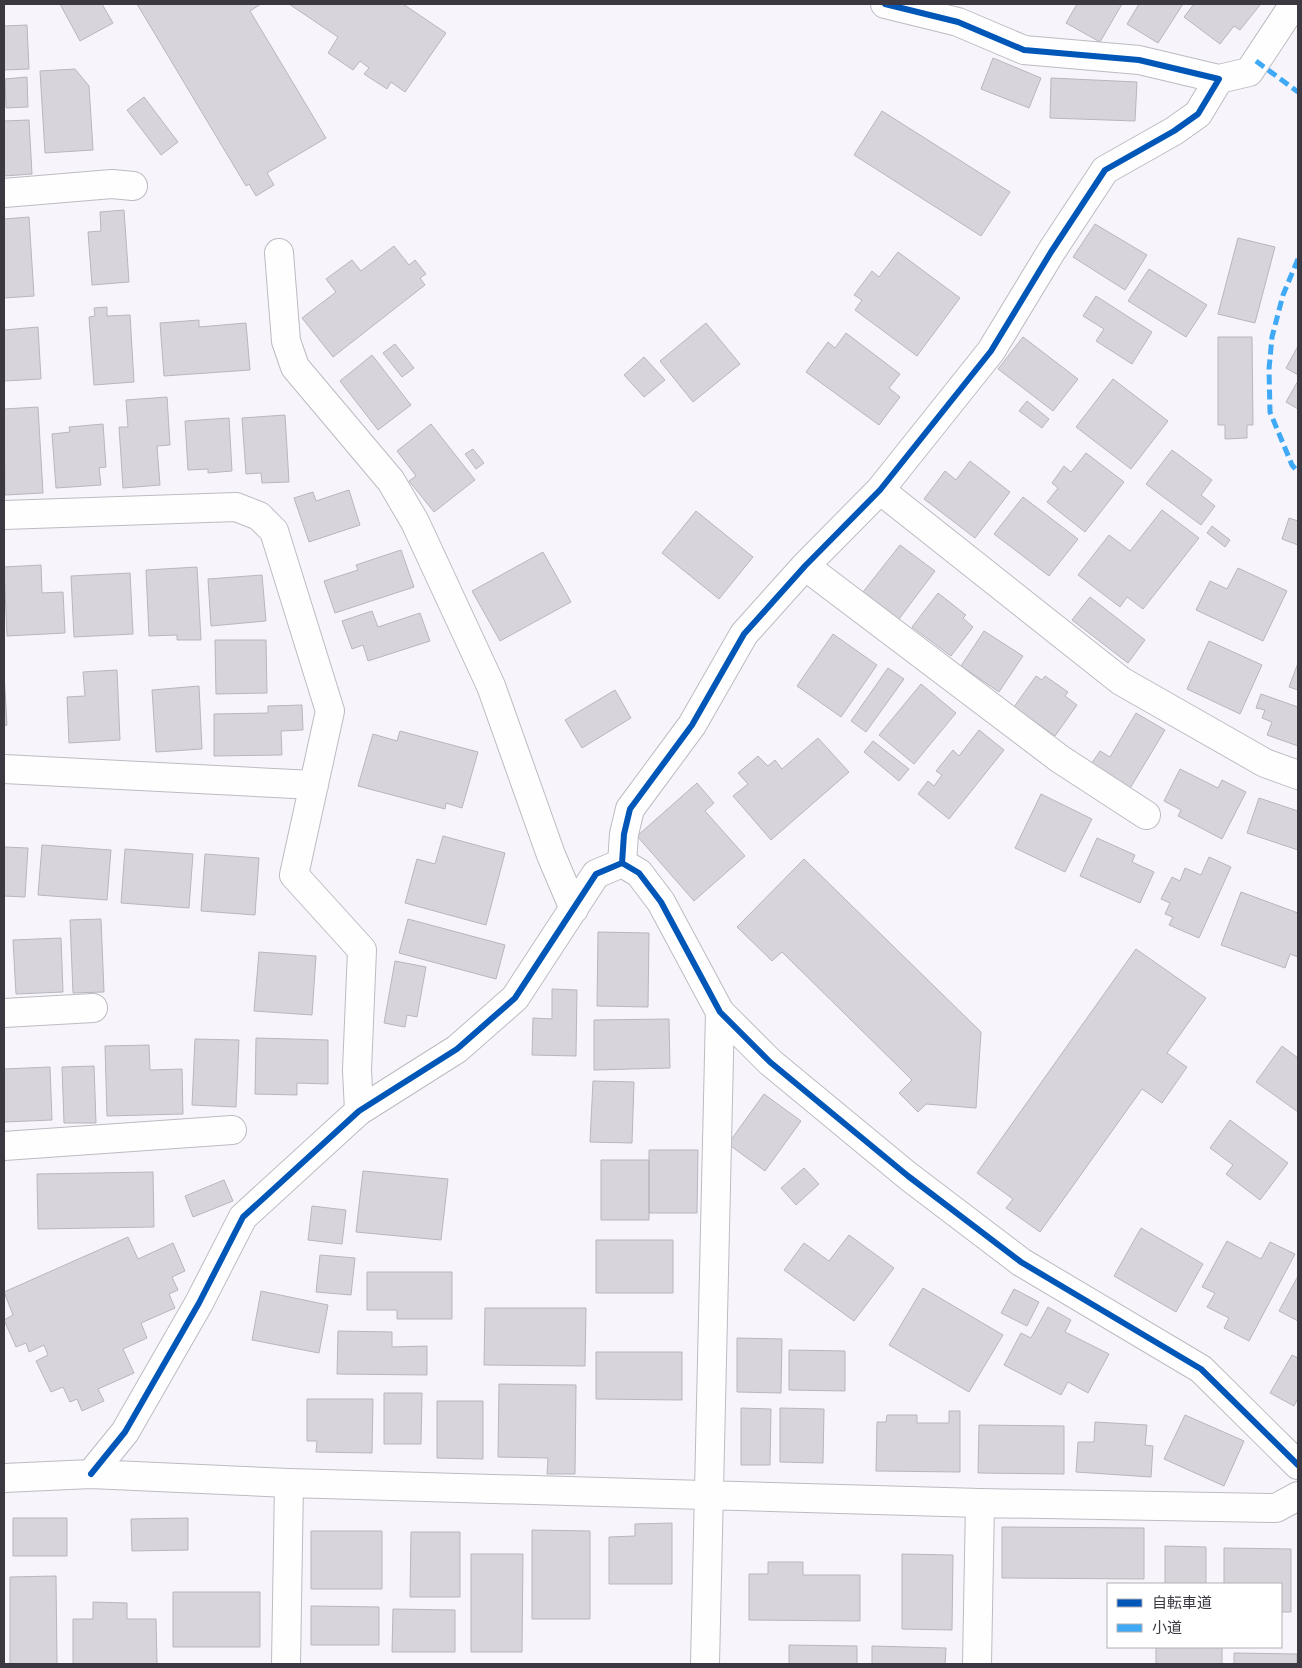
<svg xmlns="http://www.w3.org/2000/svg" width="1302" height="1668" font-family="'Asap Condensed','Noto Sans JP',sans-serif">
<rect width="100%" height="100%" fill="#f7f5fb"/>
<!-- building -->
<path fill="#d7d4db" stroke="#b9b6bd" d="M 60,4 L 102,4 L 113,23 L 80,41 Z
M 137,4 L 261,4 L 250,11 L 326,138 L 267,173 L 274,185 L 256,196 L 249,184 L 246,186 Z
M 289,4 L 403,4 L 446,33 L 405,92 L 391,82 L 387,89 L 364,74 L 369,68 L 360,61 L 353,70 L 328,53 L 338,37 Z
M 1077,4 L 1122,4 L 1100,42 L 1066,23 Z
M 1139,4 L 1183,4 L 1158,43 L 1127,24 Z
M 1194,4 L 1258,4 L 1260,5 L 1240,30 L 1234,26 L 1220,44 L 1184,17 Z
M 27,25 L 29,69 L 4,70 L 4,26 Z
M 993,58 L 1041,78 L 1029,108 L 981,89 Z
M 75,69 L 89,86 L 93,150 L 45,153 L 40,71 Z
M 27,77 L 28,107 L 6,108 L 5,79 Z
M 1051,78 L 1137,82 L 1135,121 L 1050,118 Z
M 144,97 L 178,142 L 161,155 L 127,110 Z
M 882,111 L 1010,192 L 981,236 L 854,155 Z
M 29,120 L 32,174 L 4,176 L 4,121 Z
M 124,210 L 129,282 L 92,285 L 88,232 L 101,231 L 100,212 Z
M 29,217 L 34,296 L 4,298 L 4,219 Z
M 1095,224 L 1147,255 L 1125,290 L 1073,257 Z
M 1238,238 L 1275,247 L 1255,323 L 1218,314 Z
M 394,246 L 409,265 L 415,260 L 426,274 L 420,278 L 425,285 L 333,357 L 302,318 L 336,292 L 326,279 L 352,260 L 361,271 Z
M 898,252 L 960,298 L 917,356 L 855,310 L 862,300 L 854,295 L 872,271 L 879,277 Z
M 1149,269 L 1207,305 L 1186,337 L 1128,301 Z
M 1096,296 L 1152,332 L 1132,364 L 1096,341 L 1104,329 L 1083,316 Z
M 107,307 L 107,316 L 130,315 L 134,382 L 94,385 L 89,317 L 95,316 L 94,308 Z
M 199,320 L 199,327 L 246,323 L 250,370 L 164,376 L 160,323 Z
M 706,323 L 740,364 L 693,402 L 660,361 Z
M 38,327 L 41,379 L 4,381 L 4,330 Z
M 846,333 L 900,374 L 889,388 L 900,397 L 879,425 L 806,372 L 828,342 L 835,348 Z
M 1023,337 L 1078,379 L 1053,411 L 998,369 Z
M 1218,337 L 1252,337 L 1253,425 L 1247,425 L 1247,438 L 1225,439 L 1225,425 L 1218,425 Z
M 395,344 L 414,368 L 402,377 L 383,353 Z
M 1298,346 L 1298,375 L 1286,368 Z
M 372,355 L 411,405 L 378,430 L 340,381 Z
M 644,357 L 665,380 L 644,397 L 624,375 Z
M 1113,379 L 1168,421 L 1131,469 L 1076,427 Z
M 1298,381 L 1298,409 L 1286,402 Z
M 167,397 L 170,445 L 157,446 L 160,485 L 123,488 L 119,427 L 128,427 L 126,400 Z
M 1027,401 L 1049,419 L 1042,428 L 1019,411 Z
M 38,407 L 43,493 L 5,495 L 4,409 Z
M 285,415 L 289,482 L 262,483 L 261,473 L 246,474 L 242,418 Z
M 229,418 L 232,471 L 208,473 L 208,469 L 188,470 L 185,421 Z
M 103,424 L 106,467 L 99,468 L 101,485 L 56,488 L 52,434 L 70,432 L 69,427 Z
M 431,424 L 475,480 L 434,512 L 409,481 L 416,476 L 397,451 Z
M 473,449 L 484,463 L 476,469 L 465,454 Z
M 1172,450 L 1212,480 L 1201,495 L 1215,506 L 1201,525 L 1146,484 Z
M 1086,453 L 1124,482 L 1085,532 L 1047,502 L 1058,488 L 1052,483 L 1064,466 L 1071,472 Z
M 970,461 L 1010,492 L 975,538 L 924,499 L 945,471 L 956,480 Z
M 349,490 L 360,525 L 309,542 L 294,498 L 313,492 L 316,501 Z
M 1023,497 L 1078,539 L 1049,576 L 994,534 Z
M 1162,510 L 1199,538 L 1143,609 L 1127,597 L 1120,607 L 1078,575 L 1109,535 L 1130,551 Z
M 696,511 L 753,557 L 719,599 L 662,553 Z
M 1289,518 L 1298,521 L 1298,545 L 1282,539 Z
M 1212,526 L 1230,540 L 1225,547 L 1207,533 Z
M 900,545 L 935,571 L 899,619 L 863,592 Z
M 401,550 L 414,587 L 335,613 L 324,581 L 358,570 L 356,565 Z
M 543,552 L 571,602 L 500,641 L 472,591 Z
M 41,565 L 42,593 L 63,592 L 65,633 L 7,636 L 4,567 Z
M 197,567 L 201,640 L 177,640 L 177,635 L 149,636 L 146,570 Z
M 1238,568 L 1287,591 L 1263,641 L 1196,610 L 1210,581 L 1227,589 Z
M 130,573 L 133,634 L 74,637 L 71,576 Z
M 262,575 L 266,621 L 211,626 L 208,579 Z
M 938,593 L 966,615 L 963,618 L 973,627 L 951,656 L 912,627 Z
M 1090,597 L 1145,640 L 1128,663 L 1072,620 Z
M 372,611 L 378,627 L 420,613 L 430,641 L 368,661 L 363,645 L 352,649 L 342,621 Z
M 984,631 L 1023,656 L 999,692 L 961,666 Z
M 833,634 L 877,665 L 841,717 L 797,686 Z
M 215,640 L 266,640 L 267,693 L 216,694 Z
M 1209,641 L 1262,665 L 1240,714 L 1187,689 Z
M 1298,663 L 1298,690 L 1289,687 Z
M 888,668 L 904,679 L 866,732 L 851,721 Z
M 117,670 L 120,740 L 69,743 L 67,697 L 85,696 L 83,672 Z
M 4,673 L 7,725 L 4,726 Z
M 1036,676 L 1042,680 L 1045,676 L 1068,692 L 1065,696 L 1077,705 L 1055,736 L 1014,707 Z
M 921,684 L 956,713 L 914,764 L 879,735 Z
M 199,686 L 202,749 L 156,752 L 152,690 Z
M 615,690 L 631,718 L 582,748 L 565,720 Z
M 1261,694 L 1298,707 L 1298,746 L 1267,735 L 1272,722 L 1262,718 L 1265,710 L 1256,708 Z
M 302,705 L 303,730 L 281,731 L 282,755 L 214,756 L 214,714 L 268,713 L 268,706 Z
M 1136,713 L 1165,730 L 1129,790 L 1089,767 L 1100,751 L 1110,757 Z
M 979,730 L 1004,750 L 949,819 L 918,794 L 928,781 L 934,786 L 942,775 L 936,771 L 953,750 L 959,756 Z
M 400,731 L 478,752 L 462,808 L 446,803 L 445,809 L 358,786 L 373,734 L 397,741 Z
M 818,738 L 849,772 L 771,840 L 733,796 L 748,784 L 738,773 L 758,756 L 768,766 L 775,760 L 782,769 Z
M 873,741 L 909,769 L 899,781 L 864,752 Z
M 1180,769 L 1218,788 L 1222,780 L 1246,792 L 1222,839 L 1178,816 L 1181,810 L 1164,801 Z
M 697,783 L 714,803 L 705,811 L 745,856 L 694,901 L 637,836 Z
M 1041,794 L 1092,819 L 1065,872 L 1015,848 Z
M 1259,798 L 1298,811 L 1298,850 L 1247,833 Z
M 443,836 L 505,853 L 486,925 L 405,903 L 417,859 L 435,864 Z
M 1097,838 L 1135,855 L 1132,862 L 1154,872 L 1140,903 L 1080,876 Z
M 42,845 L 111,850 L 107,900 L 38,895 Z
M 4,847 L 28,848 L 25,897 L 4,896 Z
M 125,849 L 193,854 L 189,908 L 121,903 Z
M 205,854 L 259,858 L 255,915 L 201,911 Z
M 1209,857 L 1231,867 L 1199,938 L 1169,925 L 1173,917 L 1165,914 L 1170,903 L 1161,899 L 1172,877 L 1180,881 L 1185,868 L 1201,875 Z
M 804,859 L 981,1032 L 976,1108 L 926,1104 L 918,1112 L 899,1093 L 912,1080 L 782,952 L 772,961 L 737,927 Z
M 1241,892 L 1298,913 L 1298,957 L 1290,954 L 1285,968 L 1221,945 Z
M 101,919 L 104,992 L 73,993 L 70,920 Z
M 408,919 L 505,945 L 496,979 L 399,953 Z
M 598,932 L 649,933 L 648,1007 L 597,1006 Z
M 61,938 L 63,992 L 16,994 L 13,940 Z
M 1136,949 L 1206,998 L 1167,1053 L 1187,1067 L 1162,1103 L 1142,1089 L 1040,1232 L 1006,1208 L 1013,1199 L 977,1173 Z
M 259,952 L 316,956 L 312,1015 L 254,1011 Z
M 395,961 L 426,967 L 417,1017 L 407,1015 L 405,1027 L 384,1023 Z
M 552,989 L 577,990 L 576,1056 L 532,1055 L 533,1018 L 552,1019 Z
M 669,1019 L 670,1068 L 594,1070 L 594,1020 Z
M 256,1038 L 328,1040 L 328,1084 L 297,1083 L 297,1095 L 255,1094 Z
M 195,1039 L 239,1040 L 236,1107 L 192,1105 Z
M 149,1045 L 150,1070 L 182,1069 L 183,1114 L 107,1116 L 105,1046 Z
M 1282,1046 L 1298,1058 L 1298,1112 L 1256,1082 Z
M 94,1066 L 96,1123 L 64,1123 L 62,1067 Z
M 50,1067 L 52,1120 L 4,1122 L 4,1069 Z
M 593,1081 L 634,1082 L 632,1143 L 590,1142 Z
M 764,1094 L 801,1121 L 765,1171 L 728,1144 Z
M 1230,1120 L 1288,1163 L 1260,1200 L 1226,1174 L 1233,1165 L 1210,1148 Z
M 649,1150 L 698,1150 L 697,1213 L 649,1213 Z
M 601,1160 L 649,1160 L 649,1220 L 601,1220 Z
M 804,1168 L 819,1184 L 796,1205 L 781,1188 Z
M 363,1171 L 448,1179 L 441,1240 L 356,1232 Z
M 153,1172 L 154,1227 L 38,1229 L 37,1174 Z
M 224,1180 L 233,1201 L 193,1217 L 185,1196 Z
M 312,1206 L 346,1210 L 342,1244 L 308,1240 Z
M 1141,1228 L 1203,1264 L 1176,1312 L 1114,1276 Z
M 849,1235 L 894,1268 L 854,1321 L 784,1270 L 804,1243 L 829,1261 Z
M 128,1237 L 138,1259 L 173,1243 L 185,1271 L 172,1277 L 178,1290 L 169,1294 L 175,1308 L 141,1323 L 147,1338 L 123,1349 L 134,1373 L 98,1389 L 104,1401 L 82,1411 L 77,1399 L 70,1402 L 63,1387 L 51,1392 L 36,1361 L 48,1355 L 44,1345 L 29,1352 L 26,1343 L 16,1347 L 4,1320 L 13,1315 L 4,1292 Z
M 596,1240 L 673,1240 L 673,1293 L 596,1293 Z
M 1227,1241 L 1261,1259 L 1270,1242 L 1295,1254 L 1249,1341 L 1224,1328 L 1229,1318 L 1207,1307 L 1215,1293 L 1202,1287 Z
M 320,1255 L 355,1258 L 351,1295 L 316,1292 Z
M 367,1272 L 452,1272 L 452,1319 L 397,1319 L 397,1310 L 367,1310 Z
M 1298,1276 L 1298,1321 L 1279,1311 Z
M 923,1288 L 1003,1335 L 969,1392 L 889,1345 Z
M 1014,1289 L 1039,1302 L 1027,1326 L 1001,1313 Z
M 261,1291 L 328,1305 L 319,1353 L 252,1340 Z
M 1048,1307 L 1071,1320 L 1065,1332 L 1109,1354 L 1088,1393 L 1068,1382 L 1061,1395 L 1004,1365 L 1021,1333 L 1031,1338 Z
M 485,1308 L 586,1308 L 585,1366 L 484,1365 Z
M 338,1331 L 392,1332 L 392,1347 L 427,1346 L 427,1375 L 337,1374 Z
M 737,1338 L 782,1339 L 781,1393 L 737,1392 Z
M 789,1350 L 845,1351 L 845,1391 L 789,1390 Z
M 596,1352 L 682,1352 L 682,1400 L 596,1399 Z
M 1292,1355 L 1298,1358 L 1298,1398 L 1294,1406 L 1270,1393 Z
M 499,1384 L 576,1385 L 575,1474 L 547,1474 L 548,1458 L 498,1457 Z
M 384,1393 L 422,1393 L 421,1444 L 384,1444 Z
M 307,1399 L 373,1399 L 372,1453 L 316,1452 L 317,1441 L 307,1441 Z
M 437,1401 L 483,1401 L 483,1459 L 437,1458 Z
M 741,1408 L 771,1409 L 770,1465 L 741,1465 Z
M 780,1408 L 824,1409 L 823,1463 L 780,1462 Z
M 949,1411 L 960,1411 L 960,1472 L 876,1471 L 877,1422 L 886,1422 L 887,1415 L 917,1415 L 917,1423 L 949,1423 Z
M 1185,1415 L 1244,1441 L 1224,1486 L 1164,1459 Z
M 1095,1422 L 1147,1425 L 1145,1445 L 1153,1446 L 1151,1477 L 1076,1472 L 1078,1442 L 1094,1442 Z
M 979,1425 L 1064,1426 L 1064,1474 L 978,1473 Z
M 13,1518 L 67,1518 L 67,1556 L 13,1556 Z
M 188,1518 L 188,1550 L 132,1551 L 131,1519 Z
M 672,1523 L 672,1584 L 609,1584 L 609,1537 L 635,1536 L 635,1524 Z
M 1002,1527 L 1144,1528 L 1144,1579 L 1002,1578 Z
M 532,1530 L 590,1531 L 590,1619 L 532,1619 Z
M 311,1531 L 382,1531 L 382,1589 L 311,1589 Z
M 411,1532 L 460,1532 L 460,1597 L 410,1597 Z
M 1165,1546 L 1206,1547 L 1206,1584 L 1165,1584 Z
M 1224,1548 L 1291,1549 L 1291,1612 L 1281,1612 L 1281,1584 L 1224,1584 Z
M 471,1554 L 523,1554 L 522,1652 L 471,1652 Z
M 902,1554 L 953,1555 L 952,1630 L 902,1629 Z
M 768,1562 L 803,1562 L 803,1575 L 860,1575 L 860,1621 L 749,1620 L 749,1574 L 768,1574 Z
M 56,1576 L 57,1664 L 10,1664 L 10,1577 Z
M 173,1592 L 260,1592 L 260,1647 L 173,1647 Z
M 93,1602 L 127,1603 L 127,1619 L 156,1619 L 157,1664 L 73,1664 L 73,1619 L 93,1619 Z
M 311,1606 L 379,1607 L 379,1645 L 311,1645 Z
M 393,1609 L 455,1610 L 455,1652 L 392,1652 Z
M 789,1645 L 857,1646 L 857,1664 L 789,1664 Z
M 872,1646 L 946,1648 L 945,1664 L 872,1664 Z
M 1156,1647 L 1222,1647 L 1222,1664 L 1156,1664 Z
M 1234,1653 L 1297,1654 L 1297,1664 L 1234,1664 Z"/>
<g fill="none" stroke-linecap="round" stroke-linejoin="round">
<!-- street casing -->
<g stroke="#bdbbc2" stroke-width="30">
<path id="street" d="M 1219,79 L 1249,72 L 1294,4
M 4,193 L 112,184 L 133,186
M 279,253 L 286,341 L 295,367 L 391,481 L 415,522 L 491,686 L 551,855 L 574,909
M 880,490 L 1121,681 L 1265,763 L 1298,775
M 4,515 L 236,507 L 259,516 L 274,531 L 330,711 L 294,875 L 362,950 L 357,1070 L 359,1111
M 805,566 L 1060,759 L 1146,815
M 4,769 L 314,785
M 622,863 L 624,834 L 630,809 L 692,725 L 744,634 L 805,566 L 880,490 L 991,351 L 1051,252 L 1105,170 L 1174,131 L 1198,114 L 1219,79 L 1139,60 L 1024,50 L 958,22 L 885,4
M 4,1013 L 93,1008
M 4,1146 L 232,1130
M 91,1474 L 125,1432 L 199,1303 L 243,1217 L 359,1111 L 457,1049 L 515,998 L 596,874 L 622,863 L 639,873 L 661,902 L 720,1012 L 770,1062 L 908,1176 L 1021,1262 L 1201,1369 L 1298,1465
M 4,1478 L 91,1474 L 289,1483 L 980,1503 L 1276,1508 L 1298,1496
M 286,1664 L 289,1483
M 705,1664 L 720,1012
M 977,1664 L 980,1503"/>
</g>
<!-- street -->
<use href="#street" stroke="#fefefe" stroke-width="28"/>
<!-- quiet -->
<path stroke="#3fa9f5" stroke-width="5" stroke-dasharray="10 5" stroke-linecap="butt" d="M 1256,61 L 1298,92
M 1298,259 L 1283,295 L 1272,337 L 1269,369 L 1270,412 L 1292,465 L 1298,472"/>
<!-- cycleway casing -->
<g stroke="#fff" stroke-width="9">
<path id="cycleway" d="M 622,863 L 624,834 L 630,809 L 692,725 L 744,634 L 805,566 L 880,490 L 991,351 L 1051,252 L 1105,170 L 1174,131 L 1198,114 L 1219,79 L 1139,60 L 1024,50 L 958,22 L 885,4
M 91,1474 L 125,1432 L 199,1303 L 243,1217 L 359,1111 L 457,1049 L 515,998 L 596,874 L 622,863 L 639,873 L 661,902 L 720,1012 L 770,1062 L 908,1176 L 1021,1262 L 1201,1369 L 1298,1465"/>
</g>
<!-- cycleway -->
<use href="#cycleway" stroke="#0057b8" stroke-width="6"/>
</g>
<!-- border -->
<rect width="1302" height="1668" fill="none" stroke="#3c3842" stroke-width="10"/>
<!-- legend -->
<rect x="1107" y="1583" width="175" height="65" fill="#ffffff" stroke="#b1afb3"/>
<rect x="1117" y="1599" width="25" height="8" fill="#0057b8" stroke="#b1afb3"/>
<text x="1152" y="1608" font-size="15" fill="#3c3842">自転車道</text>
<rect x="1117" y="1624" width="25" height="8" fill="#3fa9f5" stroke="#b1afb3"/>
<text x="1152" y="1633" font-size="15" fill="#3c3842">小道</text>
</svg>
